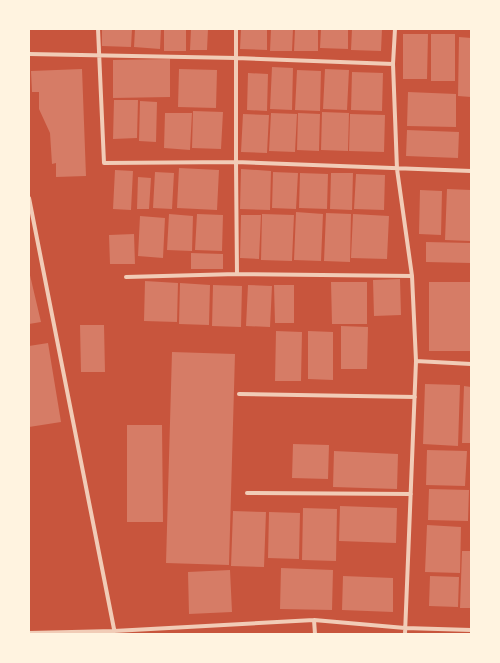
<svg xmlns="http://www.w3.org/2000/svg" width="500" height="663" font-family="'Work Sans',sans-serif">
<rect width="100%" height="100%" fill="#c8553d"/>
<!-- building -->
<path fill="#d67c66" d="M 102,29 L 132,29 L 131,47 L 102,46 Z
M 135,29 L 161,29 L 160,49 L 134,47 Z
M 164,29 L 186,29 L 186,51 L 164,51 Z
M 191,29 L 208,29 L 207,50 L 190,50 Z
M 241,29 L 267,29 L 267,50 L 240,49 Z
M 271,29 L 293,29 L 292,51 L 270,51 Z
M 295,29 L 318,29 L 318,51 L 294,51 Z
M 321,29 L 348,29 L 348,49 L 320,48 Z
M 352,29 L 382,29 L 381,51 L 351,50 Z
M 403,34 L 428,34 L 427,79 L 403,79 Z
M 431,34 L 455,34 L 455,81 L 431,81 Z
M 459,37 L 471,38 L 471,97 L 458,96 Z
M 170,59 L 170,97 L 113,98 L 113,60 Z
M 272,67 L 293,68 L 292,110 L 270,109 Z
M 82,69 L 86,176 L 56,177 L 56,163 L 52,164 L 50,133 L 39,109 L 39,92 L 32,92 L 31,71 Z
M 179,69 L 217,70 L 216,108 L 178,107 Z
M 325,69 L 349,70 L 347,110 L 323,109 Z
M 297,70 L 321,71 L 320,111 L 295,110 Z
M 352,72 L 383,73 L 382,111 L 351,110 Z
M 248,73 L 268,74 L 267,111 L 247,110 Z
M 408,92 L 456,94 L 456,127 L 407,126 Z
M 114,100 L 138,100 L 137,138 L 113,139 Z
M 140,101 L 157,102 L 156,142 L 139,141 Z
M 193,111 L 223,112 L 221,149 L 192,148 Z
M 322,112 L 349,113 L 348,151 L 321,150 Z
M 165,113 L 192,113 L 190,150 L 164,148 Z
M 271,113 L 297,114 L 295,152 L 269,151 Z
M 298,113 L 320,114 L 319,151 L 297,150 Z
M 243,114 L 269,115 L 267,153 L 241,152 Z
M 350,114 L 385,115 L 384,152 L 349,151 Z
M 407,130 L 459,132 L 458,158 L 406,156 Z
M 179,168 L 219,170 L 217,210 L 177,208 Z
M 241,169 L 271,171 L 270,210 L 240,209 Z
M 115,170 L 133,171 L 131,210 L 113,209 Z
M 155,172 L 174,173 L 172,209 L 153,208 Z
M 273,172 L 298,173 L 296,209 L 272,208 Z
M 300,173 L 328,174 L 327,209 L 299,208 Z
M 331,173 L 353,173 L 352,210 L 330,209 Z
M 356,174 L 385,175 L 384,210 L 354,209 Z
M 138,177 L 151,178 L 149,209 L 137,209 Z
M 447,189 L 471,190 L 471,241 L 445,240 Z
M 420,190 L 442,191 L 441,235 L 419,234 Z
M 296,212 L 323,214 L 321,261 L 294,260 Z
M 326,213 L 351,214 L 350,262 L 324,261 Z
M 169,214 L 193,216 L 192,251 L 167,250 Z
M 197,214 L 223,215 L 222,251 L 195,250 Z
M 262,214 L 294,215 L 292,261 L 261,260 Z
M 353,214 L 389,216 L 387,259 L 351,258 Z
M 241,215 L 261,215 L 259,259 L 240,258 Z
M 140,216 L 165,218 L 163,258 L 138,256 Z
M 134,234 L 135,264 L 110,264 L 109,235 Z
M 426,242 L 471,243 L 471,263 L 426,262 Z
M 191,253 L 223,254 L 223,269 L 191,269 Z
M 29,271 L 41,322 L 29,324 Z
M 400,279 L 401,315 L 374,316 L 373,280 Z
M 145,281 L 178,283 L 177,322 L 144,321 Z
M 331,282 L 367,282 L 367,324 L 332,324 Z
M 429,282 L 471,282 L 471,351 L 429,351 Z
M 180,283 L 210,285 L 209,325 L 179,324 Z
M 213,285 L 242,286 L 241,327 L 212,326 Z
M 248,285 L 272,286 L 270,327 L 246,326 Z
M 274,285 L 294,285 L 294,323 L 275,323 Z
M 80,325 L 104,325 L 105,372 L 81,372 Z
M 341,326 L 368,327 L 367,369 L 341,369 Z
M 276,331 L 302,332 L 301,381 L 275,381 Z
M 308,331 L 333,332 L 333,380 L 308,379 Z
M 48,343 L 61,422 L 29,427 L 29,346 Z
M 172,352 L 235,354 L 229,565 L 166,563 Z
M 425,384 L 460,385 L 458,446 L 423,444 Z
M 464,386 L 471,387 L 471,443 L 462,443 Z
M 127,425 L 162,425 L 163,522 L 127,522 Z
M 293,444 L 329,445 L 328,479 L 292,478 Z
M 427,450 L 467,451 L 465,486 L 426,485 Z
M 334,451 L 398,454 L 397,489 L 333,487 Z
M 429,489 L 469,490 L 468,521 L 428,520 Z
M 340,506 L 397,508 L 396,543 L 339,541 Z
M 303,508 L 337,509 L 336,561 L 302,560 Z
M 233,511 L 266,512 L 264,567 L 231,566 Z
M 269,512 L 300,513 L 299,559 L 268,558 Z
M 427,525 L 461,527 L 460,573 L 425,572 Z
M 462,551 L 471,551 L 471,608 L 460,608 Z
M 281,568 L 333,570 L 332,610 L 280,609 Z
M 230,570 L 232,612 L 189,614 L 188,572 Z
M 343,576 L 393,578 L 393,612 L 342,610 Z
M 430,576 L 459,577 L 458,607 L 429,606 Z"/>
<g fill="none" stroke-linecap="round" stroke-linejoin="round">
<!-- minor -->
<path stroke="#f1ccb7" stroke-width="4" d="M 98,29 L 104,163 L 236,162 L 471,171
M 236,29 L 236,162 L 237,274
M 395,29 L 393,64 L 397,169 L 412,276 L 416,361 L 405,634
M 29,54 L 236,58 L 393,64
M 29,198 L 115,634
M 126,277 L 237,274 L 412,276
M 416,361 L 471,364
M 239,394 L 415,397
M 247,493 L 411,494
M 314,620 L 315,634
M 29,633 L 114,631 L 314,620 L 405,628 L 471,630"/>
</g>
<!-- border -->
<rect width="500" height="663" fill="none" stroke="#fff3e0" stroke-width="60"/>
</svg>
